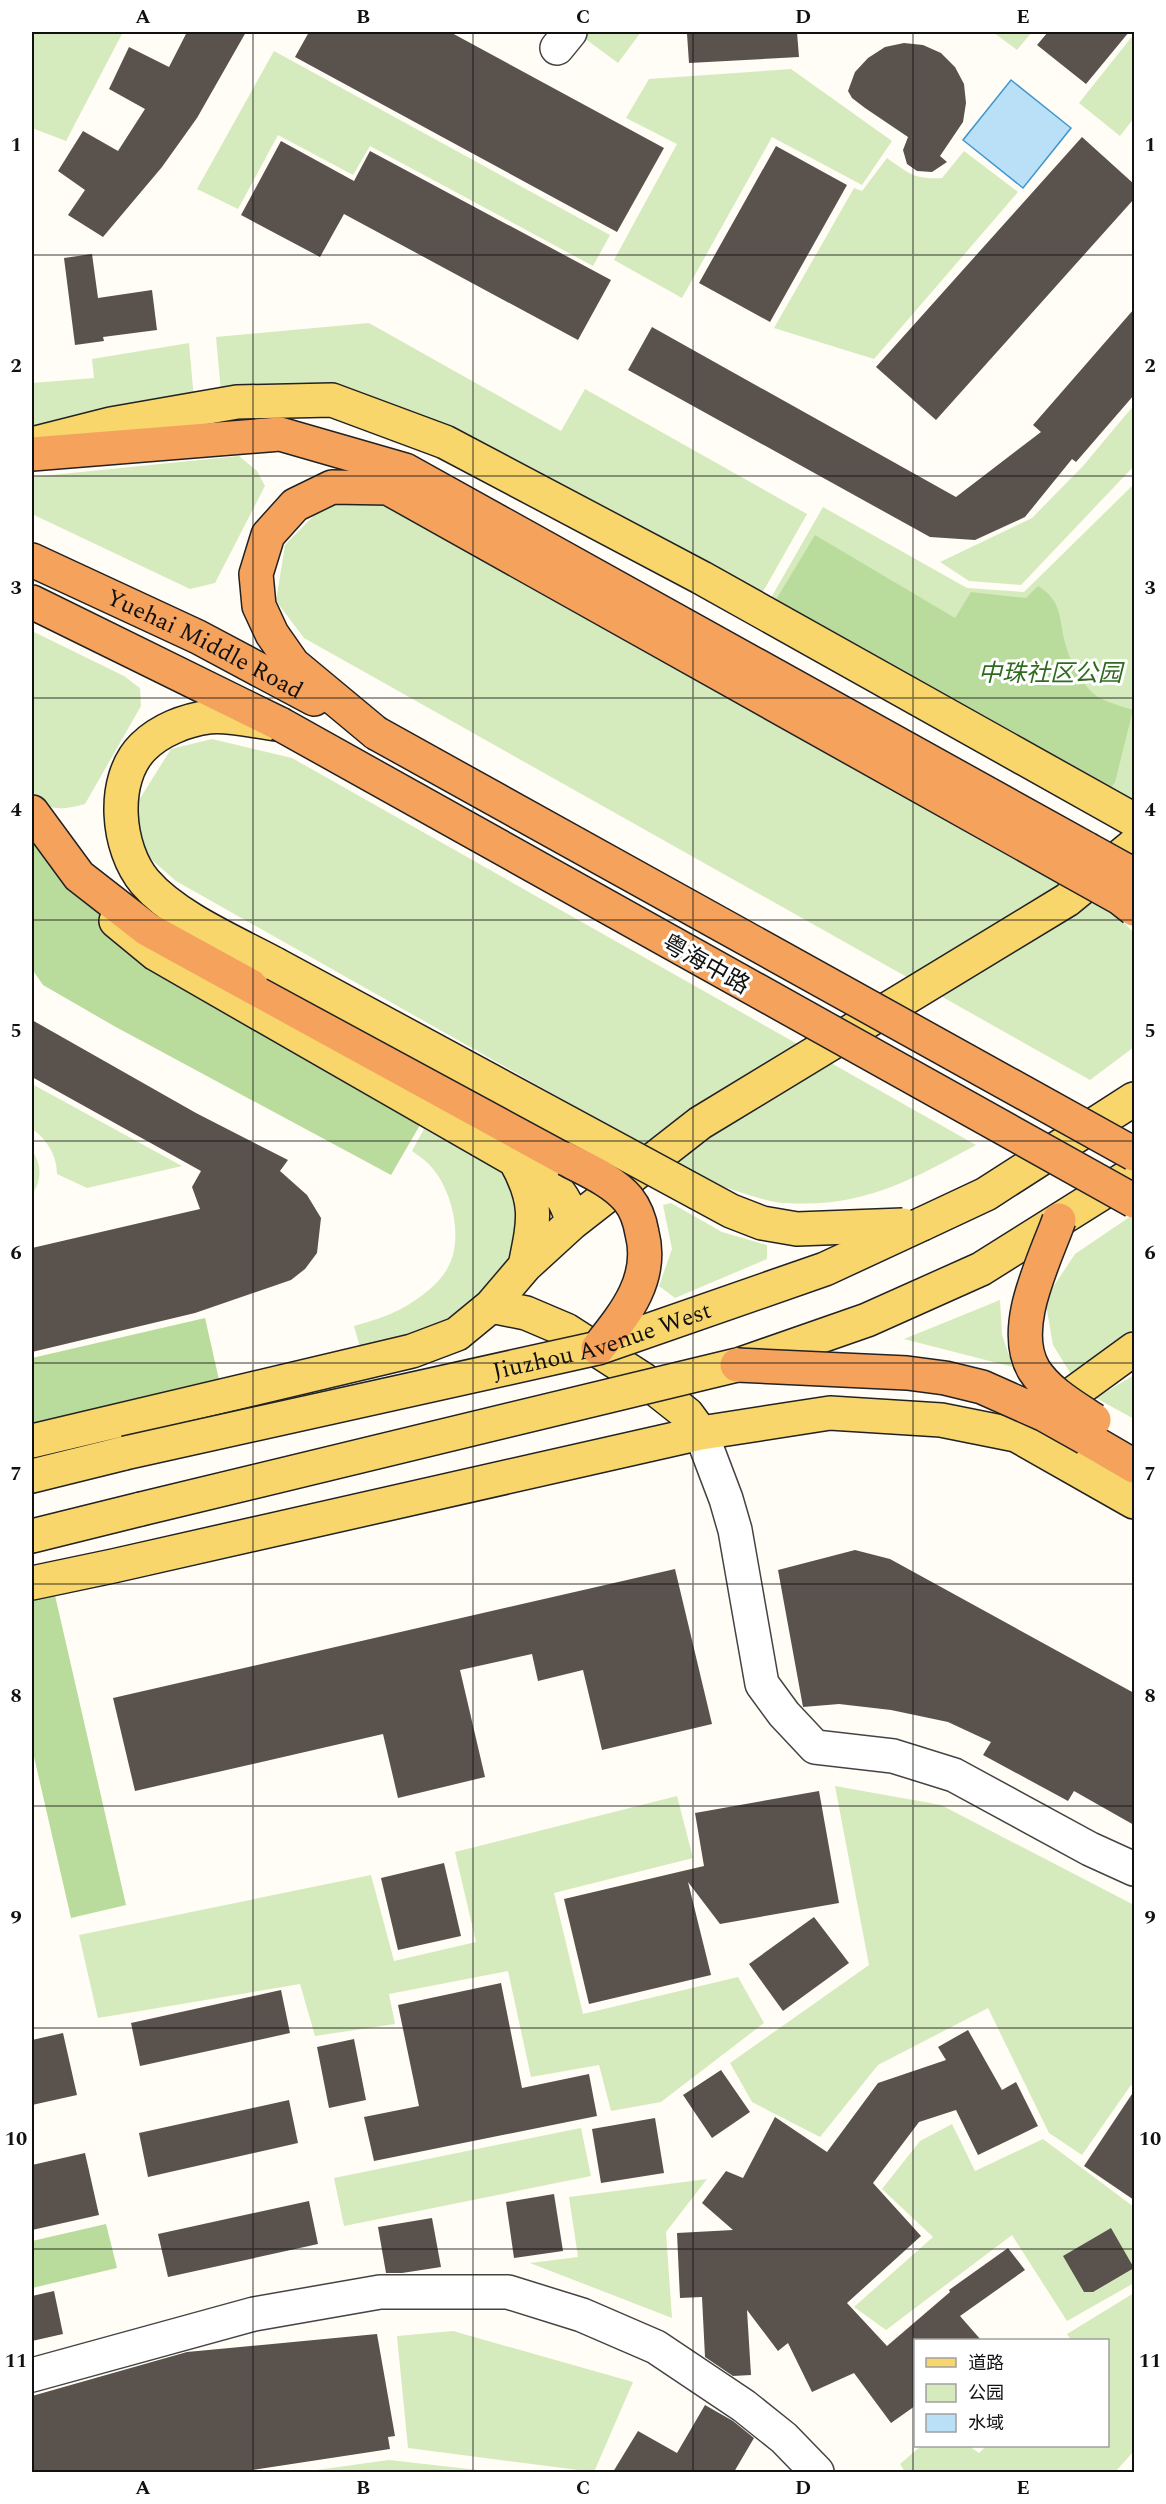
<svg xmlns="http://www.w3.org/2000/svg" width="1166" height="2504" font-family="Spectral,'Noto Sans SC',serif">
<rect width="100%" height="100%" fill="#fffdf5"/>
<!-- green -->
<path fill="#d5ebbd" d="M 32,32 L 123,32 L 66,141 L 32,128 Z
M 576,32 L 641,32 L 618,63 Z
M 993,32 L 1032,32 L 1017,50 Z
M 1134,34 L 1134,118 L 1120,136 L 1079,103 Z
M 274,51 L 610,235 L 593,266 L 370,146 L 353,175 L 278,135 L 238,209 L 197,189 Z
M 791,69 L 892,141 L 862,185 L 772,137 L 682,298 L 614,260 L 677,144 L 626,118 L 649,79 Z
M 964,151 L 1018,192 L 874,359 L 774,328 L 854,188 L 862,191 L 887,158 C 908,173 915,180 942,178 Z
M 369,323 L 561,431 L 585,389 L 807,514 L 760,597 L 451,432 L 221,392 L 216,337 Z
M 189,343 L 194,400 L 32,438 L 32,383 L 94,378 L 92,359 Z
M 1134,405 L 1134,466 L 1021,585 L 969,581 L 940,562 L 1032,518 L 1083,466 Z
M 239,456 L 257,471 L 265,486 L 215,583 L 190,589 L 32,514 L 32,477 Z
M 1134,484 L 1134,817 L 764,610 L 823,507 L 967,588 L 1024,592 Z
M 381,500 L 1113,911 L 1134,933 L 1134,1047 L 1090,1080 L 304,638 L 276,601 L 285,545 L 326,503 Z
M 32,631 L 124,676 L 140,688 L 141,706 L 85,804 C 62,810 46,813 32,790 Z
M 212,739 L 292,758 L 976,1145 C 911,1180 863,1208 786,1203 C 763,1202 733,1189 711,1183 L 176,881 L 136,846 L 139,800 L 171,749 Z
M 32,1084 L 182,1166 L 87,1188 L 57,1174 C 57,1156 47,1139 32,1129 Z
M 424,1129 L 505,1174 C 510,1185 516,1196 518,1208 C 524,1249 489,1295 456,1314 C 427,1332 392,1339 360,1347 L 354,1326 C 374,1320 396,1314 414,1301 C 426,1293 440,1282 447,1269 C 464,1241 453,1193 433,1169 C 428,1162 419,1156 412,1151 Z
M 32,1151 C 42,1164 42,1181 32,1194 Z
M 671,1203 L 722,1232 L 767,1245 L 767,1259 L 675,1298 L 659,1286 L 672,1249 L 663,1205 Z
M 1134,1214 L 1134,1328 L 1072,1376 L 1053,1345 L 1045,1299 L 1075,1254 Z
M 1000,1300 L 1002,1335 L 1013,1367 L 904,1339 Z
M 1134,1375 L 1134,1419 L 1096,1398 Z
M 835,1786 L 941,1805 L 1134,1905 L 1134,2087 L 1131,2085 L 1082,2155 L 1049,2133 L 988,2008 L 878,2065 L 820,2137 L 752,2102 L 730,2063 L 869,1965 Z
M 677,1796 L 693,1858 L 554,1893 L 583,2014 L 738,1977 L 764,2023 L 661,2102 L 611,2111 L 599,2065 L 531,2077 L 508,1971 L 389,1994 L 395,2024 L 315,2036 L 300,1984 L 98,2018 L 79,1935 L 371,1875 L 394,1961 L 476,1942 L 455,1852 Z
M 952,2124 L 975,2171 L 1043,2139 L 1134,2207 L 1134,2283 L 1067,2321 L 1012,2235 L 886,2330 L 854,2307 L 933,2237 L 882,2189 L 920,2141 Z
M 581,2128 L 591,2176 L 344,2226 L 334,2178 Z
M 707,2179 L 666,2232 L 672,2318 L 530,2263 L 578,2257 L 569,2197 Z
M 1134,2293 L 1134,2451 L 1115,2472 L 905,2472 L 900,2464 L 921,2446 L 969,2446 L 979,2453 L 986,2446 L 1108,2446 L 1108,2340 L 1071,2340 L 1067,2334 Z
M 453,2331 L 633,2382 L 594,2472 L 408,2448 L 397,2336 Z
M 389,2460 L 496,2472 L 302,2472 Z"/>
<!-- forest -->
<path fill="#b9dc9c" d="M 815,535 L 955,618 L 971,592 L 1026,598 L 1038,586 C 1064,602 1058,620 1066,646 C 1070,662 1084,688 1098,697 C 1109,703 1121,706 1133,710 L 1115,782 L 1107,794 L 771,608 Z
M 32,812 L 79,876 L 427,1113 L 391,1175 L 114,1026 L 43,985 L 32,969 Z
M 205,1318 L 220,1384 L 32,1432 L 32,1358 Z
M 54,1591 L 126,1905 L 71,1918 L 32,1748 L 32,1596 Z
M 106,2224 L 117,2268 L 32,2288 L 32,2241 Z"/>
<!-- water -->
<path fill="#b9e0f7" stroke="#3f96cf" stroke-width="1.5" d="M 1011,80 L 1071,128 L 1023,188 L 963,140 Z"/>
<!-- building -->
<path fill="#5a524d" d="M 187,32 L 246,32 L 197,118 L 162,167 L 103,237 L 68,215 L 85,190 L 58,171 L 83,131 L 118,151 L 145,109 L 109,89 L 129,47 L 169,67 Z
M 309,32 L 450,32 L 664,148 L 617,232 L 295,57 Z
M 716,32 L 797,32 L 799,57 L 689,63 L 687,34 Z
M 1048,32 L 1129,32 L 1086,84 L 1037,45 Z
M 904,43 L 923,45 L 941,53 L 955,67 L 964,84 L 966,103 L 963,122 L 940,156 L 947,162 L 932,172 L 917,171 L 907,164 L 903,150 L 908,137 L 865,108 L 852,98 L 848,91 L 855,72 L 868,58 L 885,47 Z
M 1082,137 L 1134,184 L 1134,199 L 936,420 L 876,367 Z
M 281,141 L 354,181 L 370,151 L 611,280 L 578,340 L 344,214 L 320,257 L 241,215 Z
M 776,146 L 847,185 L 770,322 L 699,283 Z
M 92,254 L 98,298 L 152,290 L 157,330 L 103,337 L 104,341 L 75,345 L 64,258 Z
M 1134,309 L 1134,395 L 1076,462 L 1072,459 L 1025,517 L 975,540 L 930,537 L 628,370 L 652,327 L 956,497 L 1041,432 L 1033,425 Z
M 32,1020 L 196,1113 L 288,1160 L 280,1171 L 307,1195 L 321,1218 L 317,1253 L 305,1269 L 291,1280 L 195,1313 L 32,1352 L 32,1248 L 200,1209 L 192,1187 L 201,1171 L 32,1077 Z
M 855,1550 L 890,1559 L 1134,1693 L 1134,1825 L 1074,1791 L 1068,1801 L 983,1755 L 991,1742 L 948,1722 L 891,1710 L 839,1704 L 803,1707 L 778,1570 Z
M 675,1569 L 712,1724 L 602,1750 L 583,1670 L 538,1681 L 532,1654 L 460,1670 L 485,1777 L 398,1798 L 383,1734 L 135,1791 L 113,1698 Z
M 819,1791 L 839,1903 L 720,1924 L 688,1882 L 711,1975 L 589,2004 L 564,1899 L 704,1866 L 695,1813 Z
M 444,1863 L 461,1936 L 398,1950 L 381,1878 Z
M 814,1917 L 849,1963 L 783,2011 L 749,1964 Z
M 501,1983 L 522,2088 L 589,2074 L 597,2116 L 374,2161 L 364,2117 L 419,2106 L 398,2005 Z
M 281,1990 L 290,2033 L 140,2066 L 131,2023 Z
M 968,2030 L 1002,2090 L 1016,2082 L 1038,2126 L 978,2155 L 956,2110 L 919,2122 L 873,2183 L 921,2236 L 847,2303 L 887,2346 L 950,2292 L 949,2290 L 1008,2248 L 1025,2270 L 960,2316 L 981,2340 L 915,2340 L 915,2406 L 891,2423 L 854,2373 L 812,2392 L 788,2343 L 778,2351 L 747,2310 L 751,2375 L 733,2376 L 705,2357 L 702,2297 L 680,2298 L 677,2233 L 733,2230 L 702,2203 L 726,2171 L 743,2178 L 775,2117 L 827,2152 L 878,2083 L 946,2060 L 938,2047 Z
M 63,2033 L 77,2095 L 32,2105 L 32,2040 Z
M 354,2039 L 366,2100 L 329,2108 L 317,2047 Z
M 721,2070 L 750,2112 L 712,2138 L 683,2095 Z
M 1134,2091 L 1134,2200 L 1084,2166 Z
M 289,2100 L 298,2143 L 148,2177 L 139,2133 Z
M 655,2118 L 664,2173 L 601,2183 L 592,2129 Z
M 85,2153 L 99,2215 L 32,2230 L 32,2165 Z
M 554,2194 L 563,2251 L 514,2258 L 506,2202 Z
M 309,2201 L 318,2244 L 168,2277 L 158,2234 Z
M 432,2218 L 441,2267 L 402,2273 L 386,2273 L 378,2227 Z
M 1111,2228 L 1134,2268 L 1093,2292 L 1084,2292 L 1063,2256 Z
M 54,2291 L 63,2334 L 32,2341 L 32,2296 Z
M 377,2334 L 395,2436 L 388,2437 L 390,2449 L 239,2472 L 32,2472 L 32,2396 L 187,2352 Z
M 705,2405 L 733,2421 L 754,2438 L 734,2472 L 613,2472 L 638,2431 L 677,2453 Z"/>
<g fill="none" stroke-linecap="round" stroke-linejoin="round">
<!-- minor casing -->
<g stroke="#444" stroke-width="36">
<path id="minor" d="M 557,48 L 570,32
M 701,1433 L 726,1499 L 735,1530 L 762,1684 L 784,1714 L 815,1747 L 893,1756 L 954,1775 L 1090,1849 L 1134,1869
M 32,2375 L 254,2314 L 380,2292 L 508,2292 L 582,2315 L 656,2347 L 744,2406 L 784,2438 L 817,2472"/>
</g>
<!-- major casing -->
<g stroke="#222" stroke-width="36">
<path id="major" d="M 32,444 L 111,424 L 237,402 L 332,400 L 445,442 L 702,578 L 1134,820
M 116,921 L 156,954 L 546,1178 C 559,1191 569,1204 572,1223
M 275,964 C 234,942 175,917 145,882 C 117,849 110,780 143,747 C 160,730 186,720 209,717 C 227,714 257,722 277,724
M 516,1162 C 539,1203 534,1222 525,1266
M 922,1224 L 986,1194 L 1134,1099
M 491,1306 L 526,1313 L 566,1330 L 644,1380 L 687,1414 L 701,1433
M 738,1365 L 867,1320 L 981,1269 L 1134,1173
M 1042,1416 L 1134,1349
M 32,1441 L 412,1351 L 457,1334 L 491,1306 L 525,1266 L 572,1223 L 700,1123 L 1067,900 L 1134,845
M 32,1476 L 125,1453
M 32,1536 L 141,1509
M 32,1583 L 113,1566 L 701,1433 L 830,1413 L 941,1420 L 1016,1435 L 1134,1502"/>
</g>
<!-- highway casing -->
<g stroke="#222" stroke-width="36">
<g id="highway">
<path d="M 32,454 L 280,434 L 405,470 L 1087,849"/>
<path id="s1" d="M 32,560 L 198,637 L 314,699"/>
<path d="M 32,602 L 280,724"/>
<path d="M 376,733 L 293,664 L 272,634 L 259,606 L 256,574 L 268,535 L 295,505 L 332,487 L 388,488 L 1068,869"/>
<path d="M 32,812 L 79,876 L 147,929 L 566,1159"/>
<path d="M 1086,1438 L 1134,1466"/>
</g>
</g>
<!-- minor -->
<use href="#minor" stroke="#fff" stroke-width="33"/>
<!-- major -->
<use href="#major" stroke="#f9d66b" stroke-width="33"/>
<!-- highway -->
<use href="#highway" stroke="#f5a25d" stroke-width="33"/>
<!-- major-bridge casing -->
<g stroke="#222" stroke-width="36" stroke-linecap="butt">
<g id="major-bridge">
<path d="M 275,964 L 731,1211 L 762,1223 L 797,1229 L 903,1225"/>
<path id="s2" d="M 125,1453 L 598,1348 L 825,1269 L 922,1224"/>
<path d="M 141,1509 L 737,1365"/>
</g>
</g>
<!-- highway-bridge casing -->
<g stroke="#222" stroke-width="36" stroke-linecap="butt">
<path id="highway-bridge" d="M 280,724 L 1134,1201
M 376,733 L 1134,1154
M 1087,849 L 1134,875
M 1068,869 L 1120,898 L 1134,909
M 566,1159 C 587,1170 613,1181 628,1199 C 636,1209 640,1221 642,1233 C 654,1279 625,1314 598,1348
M 1059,1220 C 1044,1262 1009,1328 1034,1370 C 1048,1392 1073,1406 1094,1420
M 737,1365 L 907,1373 L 945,1378 L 982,1387 L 1045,1415 L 1086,1438"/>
</g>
<!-- major-bridge -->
<use href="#major-bridge" stroke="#f9d66b" stroke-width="33"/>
<!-- highway-bridge -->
<use href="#highway-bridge" stroke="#f5a25d" stroke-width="33"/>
</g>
<!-- grid -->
<path fill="none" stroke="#111" stroke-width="1.5" stroke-opacity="0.55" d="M 253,32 L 253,2472M 473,32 L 473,2472M 693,32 L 693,2472M 913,32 L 913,2472M 32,255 L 1134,255M 32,476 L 1134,476M 32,698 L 1134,698M 32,920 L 1134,920M 32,1141 L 1134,1141M 32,1363 L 1134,1363M 32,1584 L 1134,1584M 32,1806 L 1134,1806M 32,2028 L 1134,2028M 32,2249 L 1134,2249"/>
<g text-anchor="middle" stroke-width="6" stroke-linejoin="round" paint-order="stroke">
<!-- street labels -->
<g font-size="24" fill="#111" stroke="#fff">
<text dy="8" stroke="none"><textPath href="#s1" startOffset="192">Yuehai Middle Road</textPath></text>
<text transform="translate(706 964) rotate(29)" y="8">粤海中路</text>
<text dy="8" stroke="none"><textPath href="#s2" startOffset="490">Jiuzhou Avenue West</textPath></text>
</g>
<!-- park labels -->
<g font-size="24" font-style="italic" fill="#2f6b1f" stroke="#fff">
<text x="1050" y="681">中珠社区公园</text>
</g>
</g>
<!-- border -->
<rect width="1166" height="2504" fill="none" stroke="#ffffff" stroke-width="66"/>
<!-- legend -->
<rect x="914" y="2339" width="195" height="108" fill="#ffffff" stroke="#a0a0a0" stroke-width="1.5"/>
<rect x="926" y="2358" width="30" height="9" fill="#f9d66b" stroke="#a0a0a0" stroke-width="1.5"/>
<text x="968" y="2369" font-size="18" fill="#111111">道路</text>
<rect x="926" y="2384" width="30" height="18" fill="#d5ebbd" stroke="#a0a0a0" stroke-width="1.5"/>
<text x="968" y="2399" font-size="18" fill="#111111">公园</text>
<rect x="926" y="2414" width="30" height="18" fill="#b9e0f7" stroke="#a0a0a0" stroke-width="1.5"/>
<text x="968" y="2429" font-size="18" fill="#111111">水域</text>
<rect x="33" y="33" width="1100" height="2438" fill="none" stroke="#111" stroke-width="2"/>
<g font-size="20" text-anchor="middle" font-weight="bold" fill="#111">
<text x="143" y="23">A</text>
<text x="363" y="23">B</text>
<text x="583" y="23">C</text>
<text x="803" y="23">D</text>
<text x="1023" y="23">E</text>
<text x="16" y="151">1</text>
<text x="1150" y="151">1</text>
<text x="16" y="372">2</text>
<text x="1150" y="372">2</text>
<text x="16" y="594">3</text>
<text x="1150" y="594">3</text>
<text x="16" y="816">4</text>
<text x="1150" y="816">4</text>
<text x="16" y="1037">5</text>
<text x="1150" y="1037">5</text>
<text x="16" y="1259">6</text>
<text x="1150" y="1259">6</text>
<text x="16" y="1480">7</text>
<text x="1150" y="1480">7</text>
<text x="16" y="1702">8</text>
<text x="1150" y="1702">8</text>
<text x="16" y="1924">9</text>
<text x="1150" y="1924">9</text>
<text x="16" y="2145">10</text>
<text x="1150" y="2145">10</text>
<text x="16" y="2367">11</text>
<text x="1150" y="2367">11</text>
<text x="143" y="2494">A</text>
<text x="363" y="2494">B</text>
<text x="583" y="2494">C</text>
<text x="803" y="2494">D</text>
<text x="1023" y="2494">E</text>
</g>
</svg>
